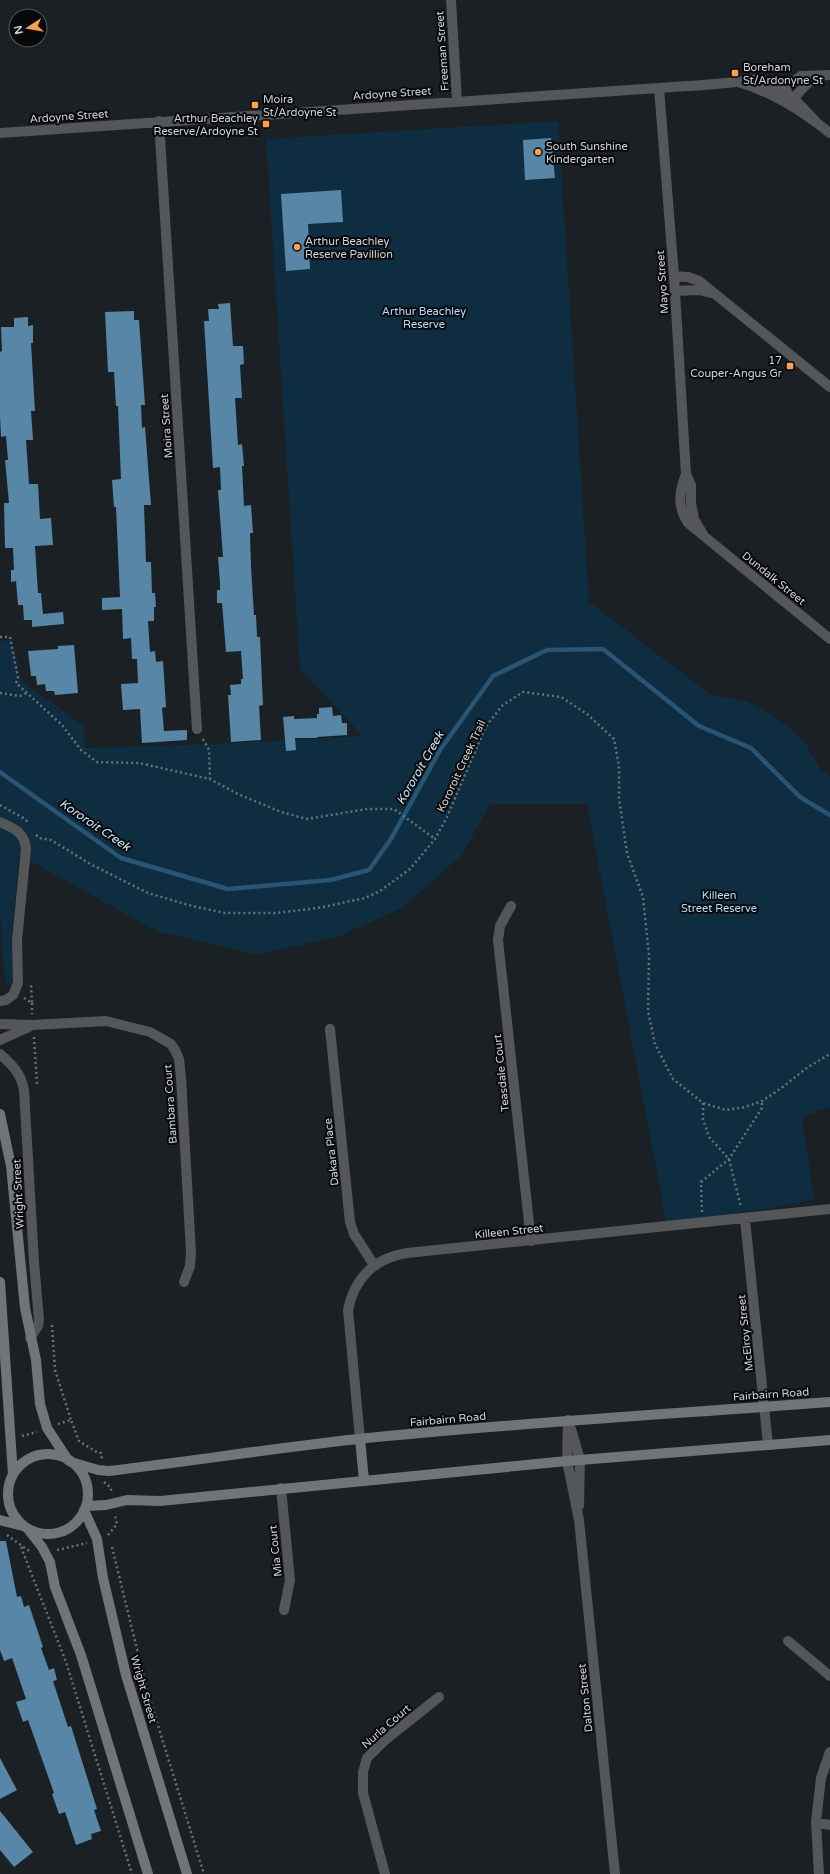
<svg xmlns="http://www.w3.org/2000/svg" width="830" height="1874" font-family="'Varela Round',sans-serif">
<rect width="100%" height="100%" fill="#1b2024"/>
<!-- green -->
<path fill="#0f2d40" d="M 558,121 L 589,602 L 710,694 L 747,702 L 777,718 L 804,741 L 821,770 L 830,777 L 830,1107 L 802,1117 L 814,1200 L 667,1226 L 587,804 L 490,804 L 462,855 L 402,908 L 342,935 L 259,955 L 159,932 L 19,855 L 12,931 L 13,977 L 11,986 L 5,981 L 0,915 L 0,641 L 12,640 L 20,680 L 84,726 L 85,748 L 215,744 L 363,736 L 300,669 L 266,139 Z"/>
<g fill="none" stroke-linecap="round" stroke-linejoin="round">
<!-- stream -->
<path stroke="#275573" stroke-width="4.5" d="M 0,772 L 121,858 L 228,889 L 330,880 L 369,870 L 391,839 L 440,750 L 493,676 L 547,650 L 603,649 L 699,726 L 751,748 L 800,797 L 830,815"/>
</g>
<!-- building -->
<path fill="#5786a6" d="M 551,138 L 555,178 L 525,180 L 523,140 Z
M 341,190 L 343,222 L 308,224 L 310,269 L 286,271 L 281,194 Z
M 230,303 L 233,346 L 243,346 L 244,364 L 240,365 L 242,398 L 235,398 L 238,445 L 242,444 L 244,466 L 242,466 L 244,506 L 251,505 L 253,533 L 250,533 L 251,567 L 254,615 L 256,615 L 257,637 L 260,637 L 263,705 L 259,706 L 261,740 L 231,742 L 228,695 L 231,695 L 230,685 L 241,684 L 241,679 L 243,679 L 241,651 L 226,652 L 222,603 L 217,603 L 217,590 L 220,590 L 220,583 L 218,557 L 223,557 L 218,490 L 221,490 L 220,467 L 213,468 L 204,321 L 209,321 L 208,309 L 219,309 L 218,304 Z
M 134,311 L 134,320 L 139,320 L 145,405 L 141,405 L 142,428 L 145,427 L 151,505 L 144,505 L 146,562 L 151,562 L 152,593 L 155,593 L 156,607 L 154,607 L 154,621 L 148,621 L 150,652 L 155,651 L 156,662 L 163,661 L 166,707 L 162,708 L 164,731 L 187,730 L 187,740 L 142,743 L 140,709 L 123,710 L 121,684 L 138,683 L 137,659 L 132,659 L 131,638 L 123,639 L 122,609 L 102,610 L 102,598 L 120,597 L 116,507 L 114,507 L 112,480 L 121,479 L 118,406 L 116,406 L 114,372 L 108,372 L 105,312 Z
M 28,317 L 28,326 L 33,325 L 33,343 L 31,343 L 35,411 L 31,411 L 33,440 L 26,440 L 29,484 L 38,484 L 40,519 L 51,518 L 53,545 L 35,546 L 38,593 L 41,593 L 43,614 L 63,612 L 64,624 L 32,627 L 32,620 L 24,620 L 23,605 L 18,605 L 16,581 L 11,582 L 11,570 L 14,570 L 13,548 L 5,548 L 4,503 L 9,503 L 5,460 L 8,460 L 6,436 L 1,437 L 0,416 L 0,352 L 2,351 L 1,327 L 14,327 L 14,318 Z
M 74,645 L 78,693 L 55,695 L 54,691 L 46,691 L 45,684 L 37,685 L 36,676 L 31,676 L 28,651 L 58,649 L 58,646 Z
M 332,707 L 333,716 L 341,715 L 342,723 L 347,723 L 347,735 L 317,737 L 317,738 L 295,738 L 296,750 L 286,751 L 283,717 L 294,716 L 294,719 L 317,718 L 317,714 L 319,714 L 319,708 Z
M 0,1541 L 6,1541 L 17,1597 L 21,1596 L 24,1607 L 29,1605 L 43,1647 L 41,1648 L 49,1670 L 54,1668 L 57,1680 L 53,1681 L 68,1727 L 71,1726 L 97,1809 L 94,1810 L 101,1831 L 91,1834 L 92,1839 L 76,1845 L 65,1812 L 59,1814 L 52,1794 L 54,1793 L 28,1720 L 23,1722 L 16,1702 L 26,1699 L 12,1658 L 4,1661 L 0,1650 Z
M 0,1758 L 17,1790 L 0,1799 Z
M 0,1811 L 33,1852 L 14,1867 L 0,1850 Z"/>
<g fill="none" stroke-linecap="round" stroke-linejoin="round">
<!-- path -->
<path stroke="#6d7174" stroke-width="2.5" stroke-dasharray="2 3" stroke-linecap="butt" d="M 0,637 L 10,637 L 18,678 L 16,683 L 62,725 L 81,750 L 97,762 L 139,763 L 210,779 L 238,794 L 281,812 L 307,819 L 367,809 L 394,809 L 435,839
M 0,693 L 20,696 L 27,693
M 203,739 L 209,750 L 210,779
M 0,805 L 25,819 L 29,824
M 36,835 L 39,838 L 51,840 L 92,865 L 148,893 L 192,906 L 225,913 L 276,913 L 318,908 L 365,898 L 380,891 L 410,869 L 435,839 L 447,817 L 486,726 L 503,705 L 523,692 L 561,697 L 587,714 L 614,739 L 619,766 L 619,799 L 627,853 L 643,897 L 649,955 L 648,1011 L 655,1044 L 673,1079 L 703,1103 L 726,1110 L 745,1107 L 762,1101 L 780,1089 L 808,1067 L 830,1054
M 24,998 L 32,1003 L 31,985
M 32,1003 L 32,1014
M 34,1037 L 37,1084
M 703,1103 L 703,1119 L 709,1137 L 729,1159 L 741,1207
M 702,1212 L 701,1182 L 729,1159 L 762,1108 L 762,1101
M 52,1325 L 55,1370 L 71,1420
M 58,1424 L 71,1420 L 79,1441 L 98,1453 L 101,1453 L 102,1460
M 22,1436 L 37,1432
M 104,1482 L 111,1488 L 111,1492
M 7,1535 L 29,1551
M 108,1535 L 117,1524 L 115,1515
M 21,1547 L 66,1662 L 132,1874
M 112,1547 L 147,1690 L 204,1874
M 57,1550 L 87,1543"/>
<!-- street -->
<path stroke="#545658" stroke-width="10" d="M 451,0 L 457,101
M 738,82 C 773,92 802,111 830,133
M 659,88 L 674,276 L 686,474 L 691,485 L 691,503 L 694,519 L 704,536
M 778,93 L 801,76 L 830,75
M 790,104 C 799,92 806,82 820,76
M 159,121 L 197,729
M 0,133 L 659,88 C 685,86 711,85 736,82 C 747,81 756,77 767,82 C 788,90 801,106 816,122
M 674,276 L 688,277 L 699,281 L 830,387
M 675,291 L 699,290 L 711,293
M 686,474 C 679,492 677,506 688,523 L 830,639
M 0,822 C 14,828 25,833 26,849 L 17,940 L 18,983 L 13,995 L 6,1000 L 0,1001
M 511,906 L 500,926 L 498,940 L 531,1241
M 0,1024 L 33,1025 L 106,1021 L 150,1032 L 171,1044 L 175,1050 L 179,1059 L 181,1078 L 191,1252 L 190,1266 L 184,1282
M 330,1029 L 350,1222 L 354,1234 L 374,1265
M 0,1040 L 29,1027
M 0,1054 C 12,1065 21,1073 24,1090 L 34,1262 L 39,1320 L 38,1326 L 30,1338
M 745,1219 L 768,1445
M 568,1420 L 567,1461 L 579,1520 L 615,1874
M 571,1429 L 580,1460 L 579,1506
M 360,1439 L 348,1310 C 354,1278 375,1258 407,1253 L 830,1209
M 281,1488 L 290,1580 L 284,1610
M 788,1641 L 830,1676
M 816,1822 L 830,1825
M 385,1874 L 363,1793 L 363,1772 L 367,1758 L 385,1740 L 439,1697
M 819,1874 L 816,1822 L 821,1778 L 830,1752"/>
<!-- secondary -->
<path stroke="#717578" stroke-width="10" d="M 0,1114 L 11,1166 L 25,1308 L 36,1360 L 40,1404 L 47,1428 L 68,1460
M 0,1282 L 13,1475
M 360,1439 L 364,1480
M8 1494a40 40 0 1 1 80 0a40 40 0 1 1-80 0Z
M 71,1462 L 98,1470 L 109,1471 C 193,1461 275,1448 358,1439 C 515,1423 673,1414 830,1402
M 86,1506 L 106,1505 L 127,1500 L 160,1501 L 567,1461 L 830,1440
M 84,1510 L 97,1539 L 103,1578 L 126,1675 L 187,1874
M 0,1520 L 23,1526
M 28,1529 L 42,1547 L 50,1562 L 55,1587 L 81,1655 L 148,1874"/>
</g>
<!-- markers -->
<g fill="#f99f4d" stroke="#08090b" stroke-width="1.5">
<rect x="731" y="69" width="8" height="8" rx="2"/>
<rect x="251" y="101" width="8" height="8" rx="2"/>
<rect x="262" y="120" width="8" height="8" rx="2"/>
<circle cx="538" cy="152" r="4"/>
<circle cx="297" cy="247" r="4"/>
<rect x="786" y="362" width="8" height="8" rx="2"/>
</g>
<g text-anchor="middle" stroke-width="4" stroke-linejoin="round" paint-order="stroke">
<!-- street labels -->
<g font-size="11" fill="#d1d4d7" stroke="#08090b">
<text transform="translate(442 51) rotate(-94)" y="4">Freeman Street</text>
<text transform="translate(392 93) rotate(-4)" y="4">Ardoyne Street</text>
<text transform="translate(69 116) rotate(-4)" y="4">Ardoyne Street</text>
<text transform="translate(662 282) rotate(-94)" y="4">Mayo Street</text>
<text transform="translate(166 426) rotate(-94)" y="4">Moira Street</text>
<text transform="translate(774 578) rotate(39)" y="4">Dundalk Street</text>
<text transform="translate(461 766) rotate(-65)" y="4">Kororoit Creek Trail</text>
<text transform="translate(501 1073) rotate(-96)" y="4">Teasdale Court</text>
<text transform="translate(170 1104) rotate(-94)" y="4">Bambara Court</text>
<text transform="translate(331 1152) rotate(-96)" y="4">Dakara Place</text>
<text transform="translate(18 1194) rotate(-93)" y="4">Wright Street</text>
<text transform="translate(509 1231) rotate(-6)" y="4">Killeen Street</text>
<text transform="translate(745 1333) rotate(-96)" y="4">McElroy Street</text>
<text transform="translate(771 1394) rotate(-4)" y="4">Fairbairn Road</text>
<text transform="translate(448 1419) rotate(-5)" y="4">Fairbairn Road</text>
<text transform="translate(275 1551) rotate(-96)" y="4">Mia Court</text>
<text transform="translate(144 1689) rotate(74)" y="4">Wright Street</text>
<text transform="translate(585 1698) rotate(-96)" y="4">Dalton Street</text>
<text transform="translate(386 1726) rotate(-41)" y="4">Nurla Court</text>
</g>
<!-- poi labels -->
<g font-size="11" fill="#d1d4d7" stroke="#08090b" text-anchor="start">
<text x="743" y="71">Boreham<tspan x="743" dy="13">St/Ardonyne St</tspan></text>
<text x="263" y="103">Moira<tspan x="263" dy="13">St/Ardoyne St</tspan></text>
<text x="258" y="122" text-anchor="end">Arthur Beachley<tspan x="258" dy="13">Reserve/Ardoyne St</tspan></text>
<text x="546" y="150">South Sunshine<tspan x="546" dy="13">Kindergarten</tspan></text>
<text x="305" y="245">Arthur Beachley<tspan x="305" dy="13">Reserve Pavillion</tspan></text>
<text x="782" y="364" text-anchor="end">17<tspan x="782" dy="13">Couper-Angus Gr</tspan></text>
</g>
<!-- park labels -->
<g font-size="11" fill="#b5dffd" stroke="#08090b">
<text x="424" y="315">Arthur Beachley<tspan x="424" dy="13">Reserve</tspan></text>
<text x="719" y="899">Killeen<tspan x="719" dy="13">Street Reserve</tspan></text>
</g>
<!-- water labels -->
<g font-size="12" font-style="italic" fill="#cde9fd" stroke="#08090b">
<text transform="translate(420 768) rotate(-60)" y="4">Kororoit Creek</text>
<text transform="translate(95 825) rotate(34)" y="4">Kororoit Creek</text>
</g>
</g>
<!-- north arrow -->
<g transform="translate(28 28) rotate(258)"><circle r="19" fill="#08090b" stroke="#585a5d"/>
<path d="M0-3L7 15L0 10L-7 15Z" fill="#f99f4d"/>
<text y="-6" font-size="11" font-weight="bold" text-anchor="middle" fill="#d1d4d7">N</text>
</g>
</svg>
